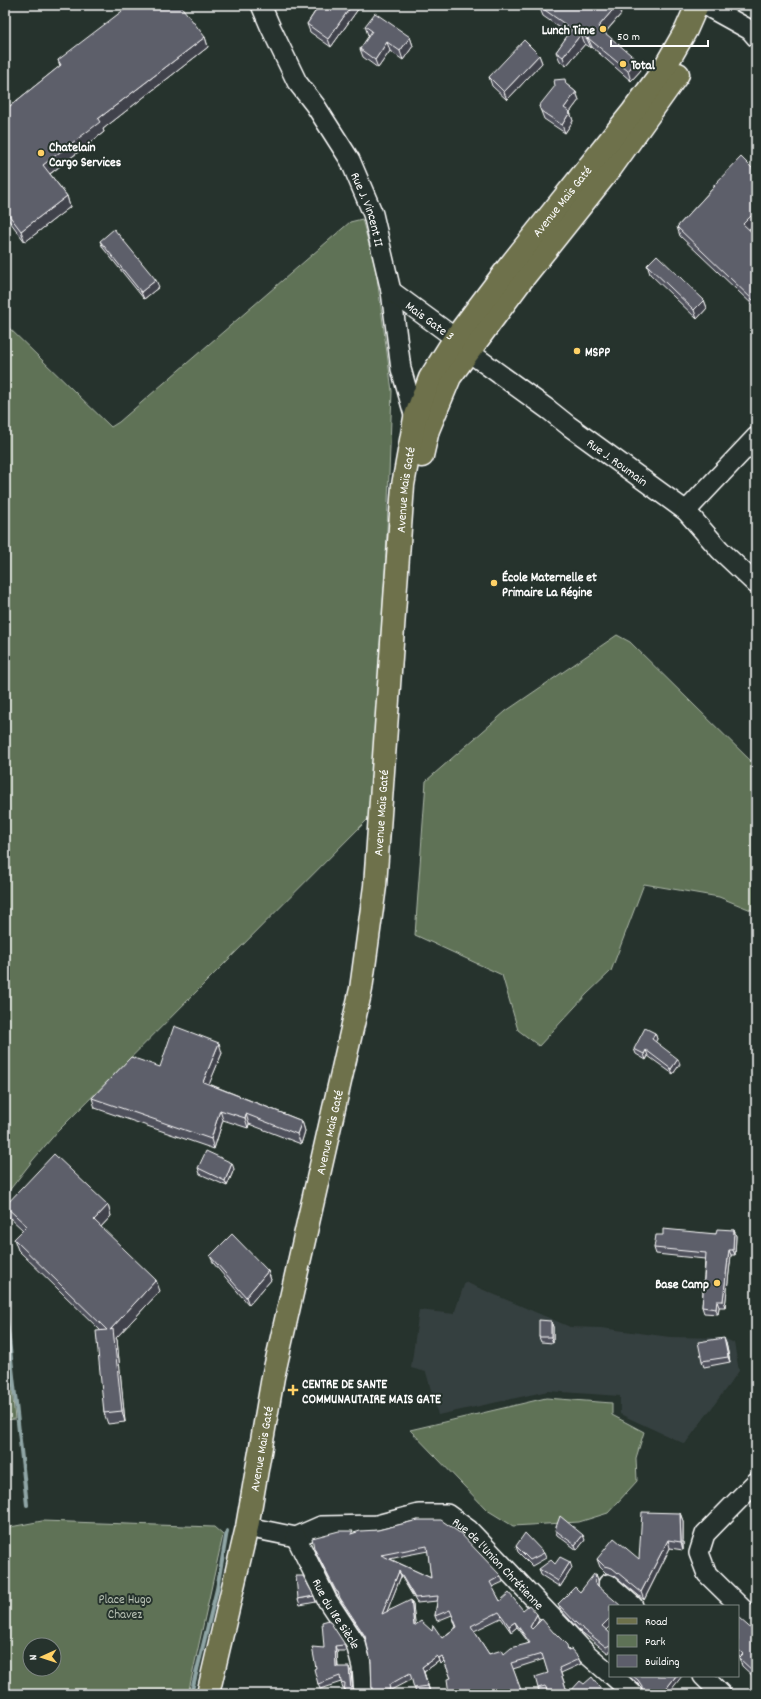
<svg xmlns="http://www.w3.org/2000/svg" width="761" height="1699" font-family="Dekko,sans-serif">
<rect width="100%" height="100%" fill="#26332d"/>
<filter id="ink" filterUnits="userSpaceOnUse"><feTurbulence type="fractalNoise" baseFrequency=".025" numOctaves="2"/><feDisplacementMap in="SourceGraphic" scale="8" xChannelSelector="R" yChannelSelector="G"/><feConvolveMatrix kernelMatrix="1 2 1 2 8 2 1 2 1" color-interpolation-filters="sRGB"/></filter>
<g filter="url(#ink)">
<!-- built -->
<path fill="#364040" d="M 465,1282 L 570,1327 L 601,1328 L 670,1337 L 724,1338 L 734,1343 L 739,1371 L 685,1444 L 620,1414 L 620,1396 L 548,1391 L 438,1415 L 426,1372 L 411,1368 L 419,1310 L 454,1314 Z"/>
<!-- green -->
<path fill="#5e7256" stroke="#aeb8aa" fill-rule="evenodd" d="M 362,219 L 376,270 L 392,391 L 386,558 L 369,818 L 57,1132 L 33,1160 L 5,1196 L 5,324 L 111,427 L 119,422 L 350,222 Z
M 617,635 L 630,642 L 756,766 L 756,912 L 719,897 L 644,884 L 611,971 L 586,995 L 539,1046 L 518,1030 L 502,975 L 415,935 L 426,781 L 506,711 Z
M 5,1322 L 15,1419 L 5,1420 Z
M 546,1398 L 612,1403 L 612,1415 L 644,1432 L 636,1458 L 637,1481 L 608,1513 L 579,1522 L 513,1526 L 487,1510 L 410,1430 Z
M 42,1521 L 214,1527 L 223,1535 L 188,1694 L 5,1694 L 5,1528 ZM 30,1645 L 54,1645 L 54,1669 L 30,1669 Z"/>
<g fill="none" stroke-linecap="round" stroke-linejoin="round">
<!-- stream -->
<path stroke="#90a6a6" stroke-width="4" d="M 5,1303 L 27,1505
M 191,1694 L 217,1589 L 227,1531"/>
<!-- minor casing -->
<g stroke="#fff" stroke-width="22">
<g id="minor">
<path id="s1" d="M 261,5 L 270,26 L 297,82 L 315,105 L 350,160 L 373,214 L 391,291 L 401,369 L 415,418 L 420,422"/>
<path d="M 712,9 L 750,30 L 756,37"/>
<path id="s2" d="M 391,291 L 455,338 L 469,352 L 549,410 L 569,426 L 686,511 L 720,550 L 756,584"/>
<path d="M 686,511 L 756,437"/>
<path d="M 756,1482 L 705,1534 L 699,1553 L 707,1574 L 756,1622"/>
<path id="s3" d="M 247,1527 L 296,1537 L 321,1526 L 377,1525 L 419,1514 L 447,1514 L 469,1530 L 588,1655 L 610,1674"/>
<path id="s4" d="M 296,1537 L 327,1600 L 356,1644 L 362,1667 L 364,1694"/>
<path d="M 608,1584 L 633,1606"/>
<path d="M 613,1676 L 633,1694"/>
<path d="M 703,1676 L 721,1694"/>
</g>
</g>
<!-- major casing -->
<g stroke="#fff" stroke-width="25">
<g id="major">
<path d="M 422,456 L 428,430 L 450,377 L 521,281 L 611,168 L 678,74"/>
<path id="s5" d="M 208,1694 L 247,1527 L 273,1377 L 361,989 L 375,886 L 403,485 L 415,418 L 430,378 L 455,338 L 507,269 L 633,111 L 663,70 L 686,30 L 697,5"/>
</g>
</g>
<!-- minor -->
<use href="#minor" stroke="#26332d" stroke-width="19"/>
<!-- major -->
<use href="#major" stroke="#6e714b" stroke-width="22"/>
</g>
<!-- wall -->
<path fill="#50515c" stroke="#fff" fill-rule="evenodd" d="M 309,5 L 361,5 L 331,47 L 310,32 L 307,24 L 316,10 Z
M 539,6 L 621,14 L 605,33 L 641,70 L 631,81 L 592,47 L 591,48 L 585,44 L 566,66 L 560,61 L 556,52 L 569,34 L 543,16 Z
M 365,26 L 410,37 L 413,46 L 403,60 L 390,51 L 378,68 L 363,57 L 360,49 L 369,36 L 368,35 Z
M 205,37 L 208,47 L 103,129 L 104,132 L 50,174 L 67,196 L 70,207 L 25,242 L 5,215 L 5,110 L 60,66 L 58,60 Z
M 539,55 L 542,63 L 507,100 L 492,86 L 489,77 Z
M 567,85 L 576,92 L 579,100 L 570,112 L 573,121 L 565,133 L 544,119 L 539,106 Z
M 756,172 L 756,222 L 749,229 L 756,236 L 756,308 L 680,236 L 677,227 L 714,187 L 714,185 Z
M 100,241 L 159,287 L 144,299 L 103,248 Z
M 647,265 L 704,300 L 707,308 L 697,319 L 650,274 Z
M 655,1033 L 657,1039 L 655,1042 L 680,1064 L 673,1074 L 648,1056 L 646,1060 L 636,1054 L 634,1049 Z
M 222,1053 L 209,1084 L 302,1121 L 305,1131 L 301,1144 L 249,1124 L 248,1128 L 223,1120 L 214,1149 L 95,1108 L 92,1098 L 160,1067 Z
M 198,1168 L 234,1169 L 227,1186 L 200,1174 Z
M 108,1205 L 111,1216 L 101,1227 L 160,1291 L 116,1338 L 117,1340 L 125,1422 L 108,1424 L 104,1413 L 101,1331 L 18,1250 L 14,1239 L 23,1230 L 9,1217 L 5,1206 Z
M 734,1230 L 736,1236 L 735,1255 L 731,1255 L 725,1307 L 719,1307 L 718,1314 L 704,1313 L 702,1307 L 705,1259 L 656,1254 L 654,1248 L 663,1235 L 716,1234 Z
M 210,1256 L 268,1271 L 271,1280 L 249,1305 L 214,1264 Z
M 551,1321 L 553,1327 L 553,1343 L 541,1342 L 539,1337 Z
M 726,1343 L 730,1362 L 704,1367 L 702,1361 Z
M 680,1513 L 683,1521 L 683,1550 L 670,1548 L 644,1600 L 615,1576 L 606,1573 L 600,1567 L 597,1559 L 639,1559 Z
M 418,1520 L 501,1576 L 503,1582 L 492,1587 L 500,1601 L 523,1610 L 539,1620 L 536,1625 L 554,1633 L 568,1650 L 578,1657 L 581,1664 L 561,1673 L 568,1694 L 549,1694 L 547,1691 L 540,1693 L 538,1688 L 548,1673 L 544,1659 L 513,1669 L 522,1694 L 449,1694 L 451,1678 L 444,1661 L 441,1664 L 439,1661 L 424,1672 L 430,1692 L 416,1693 L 412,1679 L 391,1690 L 391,1694 L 373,1694 L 372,1692 L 371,1661 L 366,1639 L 342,1603 L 340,1598 L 339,1598 L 337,1595 L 316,1553 L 314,1548 L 354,1533 L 378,1530 ZM 428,1551 L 431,1578 L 390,1559 L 407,1555 ZM 401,1576 L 417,1603 L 437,1601 L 435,1616 L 437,1621 L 452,1615 L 456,1627 L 442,1638 L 432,1631 L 415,1625 L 413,1605 L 387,1611 ZM 501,1618 L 511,1632 L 517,1627 L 529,1643 L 504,1654 L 489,1654 L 474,1631 Z
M 555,1530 L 585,1540 L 577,1550 L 557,1535 Z
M 516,1546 L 544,1553 L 546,1558 L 532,1566 L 518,1552 Z
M 555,1564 L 572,1568 L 560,1587 L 541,1575 L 539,1569 Z
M 596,1574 L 598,1580 L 598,1585 L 606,1630 L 610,1633 L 610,1652 L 608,1653 L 579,1630 L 560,1609 L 558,1604 L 580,1592 Z
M 314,1596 L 316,1602 L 300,1605 L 298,1599 Z
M 738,1619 L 756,1633 L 756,1691 L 753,1682 L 756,1679 L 742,1666 L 739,1658 L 740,1657 L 738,1655 Z
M 344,1643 L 346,1651 L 337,1651 L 338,1667 L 351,1672 L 353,1694 L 344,1688 L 343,1688 L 341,1682 L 320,1689 L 318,1684 L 316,1668 L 324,1648 Z
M 629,1676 L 682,1676 L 642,1691 L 642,1688 L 640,1686 Z"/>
<!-- shaded-wall -->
<path fill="#41424b" stroke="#fff" d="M 352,5 L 361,5 L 331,47 L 328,39 Z
M 617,5 L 621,14 L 601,37 L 598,27 Z
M 581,34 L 585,44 L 566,66 L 563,57 Z
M 205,37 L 208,47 L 103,129 L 104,132 L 47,176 L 43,165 L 98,119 Z
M 410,37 L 413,46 L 403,60 L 400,51 Z
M 588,38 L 592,47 L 591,48 L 587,39 Z
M 387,42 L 390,51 L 378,68 L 375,60 Z
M 539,55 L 542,63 L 507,100 L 504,92 Z
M 637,60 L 641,70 L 631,81 L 628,71 Z
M 576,92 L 579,100 L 567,116 L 564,108 Z
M 570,112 L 573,121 L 565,133 L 562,125 Z
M 67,196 L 70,207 L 25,242 L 21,231 Z
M 756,211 L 756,222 L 746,232 L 743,224 Z
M 156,280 L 159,287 L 144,299 L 141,292 Z
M 704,300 L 707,308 L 697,319 L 694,310 Z
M 655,1033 L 657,1039 L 654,1045 L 652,1039 Z
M 219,1043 L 222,1053 L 206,1092 L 203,1082 Z
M 646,1050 L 648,1056 L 646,1060 L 644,1054 Z
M 678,1059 L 680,1064 L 673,1074 L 671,1069 Z
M 220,1110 L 223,1120 L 214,1149 L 211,1139 Z
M 246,1114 L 249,1124 L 248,1128 L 245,1118 Z
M 302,1121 L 305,1131 L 301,1144 L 297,1134 Z
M 232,1163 L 234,1169 L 227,1186 L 225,1181 Z
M 108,1205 L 111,1216 L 97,1231 L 94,1220 Z
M 734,1230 L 736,1236 L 735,1255 L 733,1250 Z
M 729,1250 L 731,1255 L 725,1307 L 723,1301 Z
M 268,1271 L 271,1280 L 249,1305 L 246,1297 Z
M 156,1280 L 160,1291 L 116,1338 L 117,1340 L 125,1422 L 122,1411 L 110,1330 Z
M 717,1301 L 719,1307 L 718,1314 L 716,1309 Z
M 551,1321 L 553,1327 L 553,1343 L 551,1337 Z
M 724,1338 L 726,1343 L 730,1362 L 728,1357 Z
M 680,1513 L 683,1521 L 683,1550 L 681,1542 Z
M 583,1535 L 585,1540 L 577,1550 L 575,1545 Z
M 668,1540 L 670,1548 L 644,1600 L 641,1592 Z
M 570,1562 L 572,1568 L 560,1587 L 558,1581 Z
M 399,1571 L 401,1576 L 384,1619 L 382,1614 Z
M 596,1574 L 598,1580 L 598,1587 L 595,1582 Z
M 411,1600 L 413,1605 L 416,1631 L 414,1626 Z
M 537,1614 L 539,1620 L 532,1632 L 530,1627 Z
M 610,1618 L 610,1626 L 604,1632 L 602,1626 Z
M 515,1622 L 517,1627 L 511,1632 L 509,1626 Z
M 335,1646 L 337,1651 L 338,1672 L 336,1667 Z
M 437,1656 L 439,1661 L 424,1672 L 430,1692 L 422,1667 Z
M 442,1656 L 444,1661 L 441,1664 L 439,1658 Z
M 349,1667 L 351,1672 L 353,1694 L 351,1690 Z
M 676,1676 L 682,1676 L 668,1694 L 662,1694 Z"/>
<!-- building -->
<path fill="#5d5e6b" stroke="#fff" fill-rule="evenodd" d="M 130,5 L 180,5 L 205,37 L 98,119 L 100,122 L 43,165 L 67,196 L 21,231 L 5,210 L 5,110 L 61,65 L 58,60 Z
M 317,5 L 352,5 L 328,39 L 307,24 L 319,6 Z
M 540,5 L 617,5 L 598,27 L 637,60 L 628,71 L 588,38 L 587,39 L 581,34 L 563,57 L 556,52 L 572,29 L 539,6 Z
M 375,13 L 410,37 L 400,51 L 387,42 L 375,60 L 360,49 L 372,31 L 365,26 Z
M 524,40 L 539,55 L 504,92 L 489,77 Z
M 565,79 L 566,84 L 576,92 L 564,108 L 570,112 L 562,125 L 541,111 L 539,106 L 555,86 L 554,80 Z
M 741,157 L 756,172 L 756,211 L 743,224 L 756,236 L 756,301 L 755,302 L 677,227 L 715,186 L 714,185 Z
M 114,229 L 156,280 L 141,292 L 100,241 Z
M 657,255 L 704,300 L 694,310 L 647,265 Z
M 174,1026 L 219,1043 L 203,1082 L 302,1121 L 297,1134 L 246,1114 L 245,1118 L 220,1110 L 211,1139 L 92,1098 L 131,1057 L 160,1067 Z
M 645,1028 L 655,1033 L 652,1039 L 678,1059 L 671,1069 L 646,1050 L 644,1054 L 634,1049 Z
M 206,1151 L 232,1163 L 225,1181 L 198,1168 Z
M 54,1154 L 108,1205 L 94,1220 L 156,1280 L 110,1330 L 113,1329 L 122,1411 L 104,1413 L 96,1331 L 107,1330 L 14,1239 L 27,1226 L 5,1206 Z
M 663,1229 L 716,1234 L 717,1229 L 734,1230 L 733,1250 L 729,1250 L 723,1301 L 717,1301 L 716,1309 L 702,1307 L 706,1253 L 654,1248 L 656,1235 L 663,1235 Z
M 232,1234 L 268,1271 L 246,1297 L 210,1256 Z
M 539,1320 L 551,1321 L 551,1337 L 539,1337 Z
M 724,1338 L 728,1357 L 702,1361 L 698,1342 Z
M 642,1512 L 680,1513 L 681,1542 L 668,1540 L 641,1592 L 612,1568 L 604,1566 L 597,1559 L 614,1538 L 639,1559 Z
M 560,1516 L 583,1535 L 575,1545 L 555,1530 Z
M 418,1520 L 441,1520 L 460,1533 L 501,1576 L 490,1582 L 500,1601 L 509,1593 L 523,1610 L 529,1605 L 537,1614 L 530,1627 L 532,1629 L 542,1619 L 554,1633 L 555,1633 L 567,1645 L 568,1650 L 571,1649 L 578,1657 L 579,1659 L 559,1668 L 568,1694 L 550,1694 L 545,1686 L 538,1688 L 535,1677 L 548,1673 L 542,1654 L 511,1663 L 521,1690 L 511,1694 L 449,1694 L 447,1679 L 451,1678 L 442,1656 L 439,1658 L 437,1656 L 422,1667 L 428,1686 L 414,1688 L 410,1673 L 389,1685 L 390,1690 L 372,1692 L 371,1661 L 365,1636 L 340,1598 L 338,1592 L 337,1592 L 335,1589 L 314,1548 L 312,1538 L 339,1531 L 353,1531 L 351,1534 L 360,1531 L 378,1530 ZM 427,1546 L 431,1578 L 381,1555 ZM 399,1571 L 415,1598 L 438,1596 L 435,1616 L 450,1610 L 457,1627 L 442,1638 L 433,1625 L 432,1631 L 421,1621 L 414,1626 L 411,1600 L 382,1614 ZM 499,1612 L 509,1626 L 515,1622 L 530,1643 L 511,1648 L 504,1654 L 502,1650 L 489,1654 L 471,1626 Z
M 525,1533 L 544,1553 L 530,1560 L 516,1546 Z
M 560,1557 L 570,1562 L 558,1581 L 539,1569 L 551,1560 L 555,1564 Z
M 594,1574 L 596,1574 L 595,1582 L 598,1586 L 621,1606 L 610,1606 L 610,1618 L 602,1626 L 610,1633 L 610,1645 L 606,1647 L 577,1624 L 558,1604 L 575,1587 L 580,1592 Z
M 296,1576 L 303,1576 L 314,1596 L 298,1599 Z
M 739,1618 L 756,1633 L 756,1674 L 739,1658 L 743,1654 L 738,1649 L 738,1619 Z
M 329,1620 L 344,1643 L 344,1645 L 335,1646 L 336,1667 L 349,1667 L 351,1690 L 353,1694 L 344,1694 L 345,1683 L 341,1682 L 340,1676 L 318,1684 L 314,1669 L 316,1668 L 312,1647 L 324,1648 L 322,1622 Z
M 633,1676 L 676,1676 L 662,1694 L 640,1694 L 642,1691 L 642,1686 L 638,1680 Z
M 592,1677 L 605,1694 L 568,1694 L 580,1681 L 584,1684 Z
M 756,1679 L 756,1685 L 753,1682 Z
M 616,1690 L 621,1694 L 613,1694 Z"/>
</g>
<!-- markers -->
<g fill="#ffd166" stroke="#26332d" stroke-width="1.5">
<circle cx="603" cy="29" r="4"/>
<circle cx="623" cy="64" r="4"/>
<circle cx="41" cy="153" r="4"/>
<circle cx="577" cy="351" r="4"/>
<circle cx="494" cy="583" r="4"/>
<circle cx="717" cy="1283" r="4"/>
<path d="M291 1384h4v4h4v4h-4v4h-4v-4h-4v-4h4z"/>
</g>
<g text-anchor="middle" stroke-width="4" stroke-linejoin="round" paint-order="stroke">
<!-- poi labels -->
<g font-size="13" font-weight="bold" fill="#fff" stroke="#26332d" text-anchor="start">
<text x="595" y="34" text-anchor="end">Lunch Time</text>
<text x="631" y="69">Total</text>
<text x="49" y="151">Chatelain<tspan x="49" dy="15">Cargo Services</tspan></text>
<text x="585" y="356">MSPP</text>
<text x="502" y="581">École Maternelle et<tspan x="502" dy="15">Primaire La Régine</tspan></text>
<text x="709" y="1288" text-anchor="end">Base Camp</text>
<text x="302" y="1388">CENTRE DE SANTE<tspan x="302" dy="15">COMMUNAUTAIRE MAIS GATE</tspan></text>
</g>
<!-- street labels -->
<g font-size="13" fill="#fff" stroke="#26332d">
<text dy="5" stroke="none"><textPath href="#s5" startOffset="1559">Avenue Maïs Gaté</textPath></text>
<text dy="5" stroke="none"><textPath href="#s1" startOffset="232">Rue J. Vincent II</textPath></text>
<text dy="5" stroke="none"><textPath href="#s2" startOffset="49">Mais Gate 3</textPath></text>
<text dy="5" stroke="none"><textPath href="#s2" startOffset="284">Rue J. Roumain</textPath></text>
<text dy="5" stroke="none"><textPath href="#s5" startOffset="1223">Avenue Maïs Gaté</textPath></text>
<text dy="5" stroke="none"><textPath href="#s5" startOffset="899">Avenue Maïs Gaté</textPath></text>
<text dy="5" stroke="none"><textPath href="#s5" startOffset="575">Avenue Maïs Gaté</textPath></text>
<text dy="5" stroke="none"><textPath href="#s5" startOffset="251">Avenue Maïs Gaté</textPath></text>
<text dy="5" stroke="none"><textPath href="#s3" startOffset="276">Rue de l'Union Chrétienne</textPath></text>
<text dy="5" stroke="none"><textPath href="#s4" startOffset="87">Rue du 18e Siècle</textPath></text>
</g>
<!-- park labels -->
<g font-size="13" fill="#b7c0b3" stroke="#26332d">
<text x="125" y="1603">Place Hugo<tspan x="125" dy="15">Chavez</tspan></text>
</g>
</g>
<!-- margin -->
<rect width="761" height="1699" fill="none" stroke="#26332d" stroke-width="20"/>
<rect x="10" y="10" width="741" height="1679" fill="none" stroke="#fff" stroke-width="1.5" filter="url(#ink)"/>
<!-- legend -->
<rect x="609" y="1605" width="130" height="72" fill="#26332d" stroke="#7d8581"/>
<rect x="617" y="1618" width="20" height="6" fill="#6e714b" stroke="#7d8581"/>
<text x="645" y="1625" font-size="12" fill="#ffffff">Road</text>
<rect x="617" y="1635" width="20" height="12" fill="#5e7256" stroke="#7d8581"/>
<text x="645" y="1645" font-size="12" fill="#ffffff">Park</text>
<rect x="617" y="1655" width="20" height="12" fill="#5d5e6b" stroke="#7d8581"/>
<text x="645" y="1665" font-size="12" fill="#ffffff">Building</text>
<!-- north arrow -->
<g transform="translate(42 1657) rotate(267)"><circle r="19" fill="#26332d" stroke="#7d8581"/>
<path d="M0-3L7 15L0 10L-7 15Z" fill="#ffd166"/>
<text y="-6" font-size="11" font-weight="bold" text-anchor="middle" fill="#ffffff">N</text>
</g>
<!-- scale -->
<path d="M611 40v6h97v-6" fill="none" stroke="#ffffff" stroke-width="2"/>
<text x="617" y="40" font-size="12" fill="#ffffff" stroke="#26332d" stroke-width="3" paint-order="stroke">50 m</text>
</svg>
